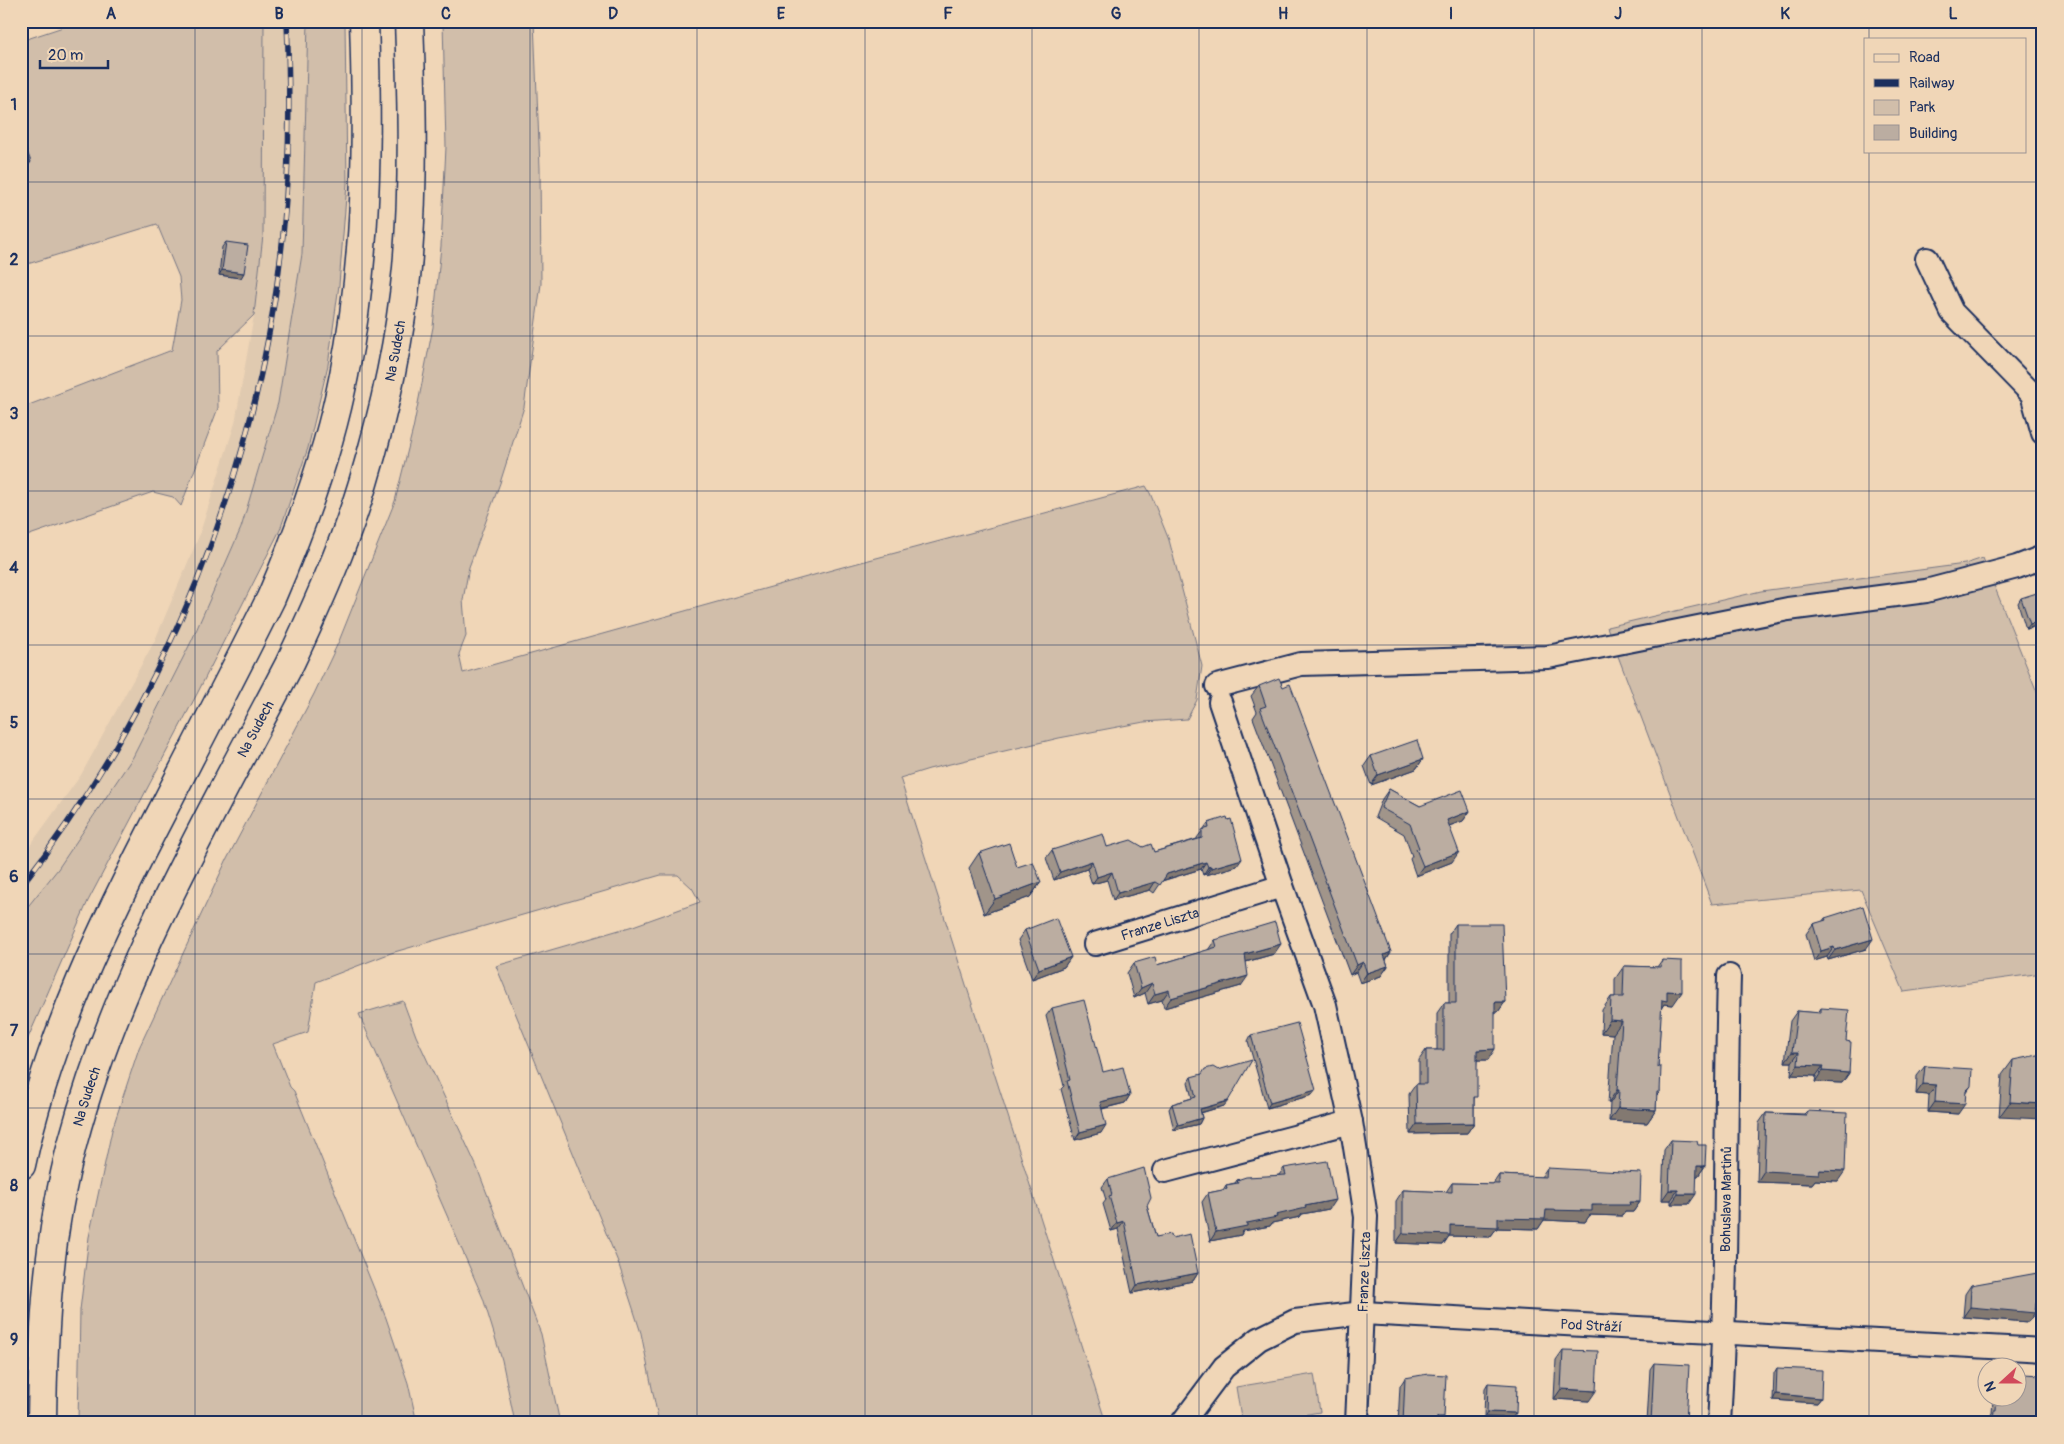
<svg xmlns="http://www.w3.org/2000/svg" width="2064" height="1444" font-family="Pangolin,sans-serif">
<rect width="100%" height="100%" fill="#f0d6b7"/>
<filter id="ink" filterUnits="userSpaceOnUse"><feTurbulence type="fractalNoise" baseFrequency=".02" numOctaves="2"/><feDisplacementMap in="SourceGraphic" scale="10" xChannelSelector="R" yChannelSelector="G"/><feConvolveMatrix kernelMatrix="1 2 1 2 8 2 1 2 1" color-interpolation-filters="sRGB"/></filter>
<g filter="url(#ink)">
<!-- built -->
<path fill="#e0cab0" d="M 264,21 L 308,21 L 308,28 L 302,254 L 278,403 L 241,528 L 192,640 L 133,757 L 58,869 L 21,915 L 21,858 L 81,775 L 155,640 L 199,536 L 235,423 L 254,315 L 263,235 Z"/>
<!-- green -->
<path fill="#d1beaa" stroke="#767684" d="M 81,21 L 264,21 L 263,235 L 254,315 L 217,351 L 218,408 L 181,506 L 173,497 L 153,492 L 21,538 L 21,408 L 172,350 L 181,300 L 179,277 L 157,224 L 21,266 L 21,41 Z
M 308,21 L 345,21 L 347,184 L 339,285 L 328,365 L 308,448 L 280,530 L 198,692 L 88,901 L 21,1054 L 21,915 L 58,869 L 133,757 L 192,640 L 241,528 L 278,403 L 302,254 Z
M 443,21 L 534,21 L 540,168 L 541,284 L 524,407 L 500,483 L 469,567 L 463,600 L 466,636 L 459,654 L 463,673 L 839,568 L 1146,486 L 1150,493 L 1169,540 L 1202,666 L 1197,700 L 1187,719 L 1144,722 L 1059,738 L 929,769 L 900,778 L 1106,1423 L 659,1423 L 641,1333 L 618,1262 L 496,966 L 633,926 L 700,902 L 692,888 L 678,875 L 661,875 L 391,953 L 316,982 L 308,1032 L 273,1044 L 290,1087 L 294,1091 L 386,1318 L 408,1383 L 417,1423 L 78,1423 L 80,1310 L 89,1237 L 112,1130 L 139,1048 L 227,859 L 314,694 L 339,641 L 395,501 L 413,429 L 433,327 L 441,246 L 446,147 Z
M 1983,558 L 2043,707 L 2043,969 L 2035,974 L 1904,992 L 1861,890 L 1712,904 L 1607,627 L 1761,591 L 1965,564 Z
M 403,1001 L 416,1036 L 476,1165 L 541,1334 L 560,1423 L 515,1423 L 502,1360 L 483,1298 L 359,1014 Z
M 1314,1374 L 1320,1412 L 1255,1423 L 1242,1423 L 1236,1387 Z"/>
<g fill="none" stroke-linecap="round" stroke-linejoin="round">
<!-- minor casing -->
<g stroke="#1b2f5e" stroke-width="26">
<g id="minor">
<path d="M 1927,259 L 1952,312 L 2032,394 L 2043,433"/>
<path d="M 1217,686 L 1301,664 L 1548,657 L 1788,609 L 1926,591 L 2017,567 L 2043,557"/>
<path d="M 1220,702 L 1282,886 L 1325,1005 L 1351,1122 L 1366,1217 L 1357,1423"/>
<path id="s1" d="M 1095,944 L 1282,886"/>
<path d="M 1165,1171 L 1351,1122"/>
<path id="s2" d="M 1182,1423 L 1224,1367 L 1259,1339 L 1295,1321 L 1363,1313 L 2043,1350"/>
<path id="s3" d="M 1719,1423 C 1728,1274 1725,1125 1729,976"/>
</g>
</g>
<!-- major casing -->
<g stroke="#1b2f5e" stroke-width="31">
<g id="major">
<path d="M 21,1165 C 48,1037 106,919 166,804 C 201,735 237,667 271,598 C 302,526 329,452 344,375 C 367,259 368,140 364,21"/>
<path id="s4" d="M 42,1423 C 43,1328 48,1233 73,1141 C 118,973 209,819 289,665 C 317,606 344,546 363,483 C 384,413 400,341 407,268 C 414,186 412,103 409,21"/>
</g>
</g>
<!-- minor -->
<use href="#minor" stroke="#f0d6b7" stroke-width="22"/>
<!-- major -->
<use href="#major" stroke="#f0d6b7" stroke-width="28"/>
<!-- rail casing -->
<g stroke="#1b2f5e" stroke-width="5.5">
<path id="rail" d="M 21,886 C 167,699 259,471 283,235 C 290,164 290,92 287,21"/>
</g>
<!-- rail -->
<use href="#rail" stroke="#f0d6b7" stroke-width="4" stroke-dasharray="11" stroke-linecap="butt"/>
</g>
<!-- wall -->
<path fill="#a1958a" stroke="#1b2f5e" d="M 226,242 L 241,278 L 219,275 L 222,247 Z
M 2021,598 L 2043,624 L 2026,629 L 2018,603 Z
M 1259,686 L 1391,952 L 1386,960 L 1388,966 L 1381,976 L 1360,983 L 1356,972 L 1350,975 L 1253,718 L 1257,712 L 1251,696 Z
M 1371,756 L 1423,759 L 1416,769 L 1371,785 L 1364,766 Z
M 1389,789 L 1420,806 L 1470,811 L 1463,821 L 1449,826 L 1452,862 L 1416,876 L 1410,859 L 1412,856 L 1404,834 L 1375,817 L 1382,799 Z
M 1228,820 L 1237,866 L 1206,875 L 1205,874 L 1203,875 L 1201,869 L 1162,881 L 1154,893 L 1150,890 L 1113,900 L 1107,880 L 1092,884 L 1087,869 L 1054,880 L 1046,858 L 1052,850 L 1107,847 L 1143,847 L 1154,852 L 1197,839 L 1197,838 L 1208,823 Z
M 979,853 L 1017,867 L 1041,882 L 1030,897 L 984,914 L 969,868 Z
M 1825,918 L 1866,949 L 1828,960 L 1827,957 L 1814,961 L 1806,934 L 1813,924 L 1822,922 Z
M 1456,924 L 1505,1002 L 1498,1012 L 1495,1012 L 1488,1060 L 1477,1060 L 1474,1101 L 1474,1123 L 1467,1133 L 1410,1134 L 1409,1094 L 1416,1084 L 1419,1084 L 1419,1060 L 1426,1050 L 1437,1050 L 1437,1013 L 1444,1003 L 1449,1003 L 1449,934 Z
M 1025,930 L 1071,957 L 1064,967 L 1032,979 L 1018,940 Z
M 1215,940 L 1274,954 L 1246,962 L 1241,986 L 1164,1008 L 1162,1000 L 1148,1004 L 1145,993 L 1134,998 L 1127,973 L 1134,963 L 1157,965 L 1208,950 Z
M 1662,960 L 1673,1005 L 1664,1004 L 1661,1008 L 1658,1067 L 1660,1092 L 1656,1096 L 1656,1110 L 1647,1123 L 1609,1121 L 1610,1103 L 1608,1103 L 1613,1034 L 1601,1033 L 1602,1010 L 1611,997 L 1615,997 L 1615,979 L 1624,966 L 1657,967 Z
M 1052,1008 L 1103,1072 L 1130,1095 L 1125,1103 L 1102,1109 L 1101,1133 L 1075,1140 L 1061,1089 L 1064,1086 L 1046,1016 Z
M 1821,1008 L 1846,1041 L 1849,1073 L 1842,1083 L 1815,1082 L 1816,1076 L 1791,1075 L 1792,1062 L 1785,1062 L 1790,1021 L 1797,1011 L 1818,1013 Z
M 1251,1035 L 1312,1095 L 1267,1108 L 1248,1041 Z
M 2013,1060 L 2041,1087 L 1999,1117 L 2002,1075 Z
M 1925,1066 L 1971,1086 L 1965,1094 L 1958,1114 L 1928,1112 L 1929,1095 L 1916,1094 L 1917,1076 Z
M 1191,1077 L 1224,1106 L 1201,1113 L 1202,1118 L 1199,1124 L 1174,1130 L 1169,1109 L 1172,1104 L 1192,1098 L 1188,1082 Z
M 1807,1111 L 1838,1181 L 1815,1180 L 1812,1184 L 1757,1182 L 1759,1123 L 1766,1113 L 1804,1114 Z
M 1671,1140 L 1698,1145 L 1705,1166 L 1698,1176 L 1696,1176 L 1689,1204 L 1671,1204 L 1671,1200 L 1662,1200 L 1664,1150 Z
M 1284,1168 L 1329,1209 L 1302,1214 L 1300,1217 L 1272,1223 L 1270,1226 L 1243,1231 L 1241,1235 L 1210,1241 L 1202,1202 L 1208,1193 L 1223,1190 L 1226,1185 L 1235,1183 L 1237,1180 L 1279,1175 Z
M 1547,1168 L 1640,1202 L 1633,1212 L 1625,1212 L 1622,1216 L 1590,1215 L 1585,1222 L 1544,1220 L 1538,1229 L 1497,1228 L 1490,1237 L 1449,1236 L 1443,1245 L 1396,1243 L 1396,1201 L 1403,1190 L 1446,1192 L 1452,1183 L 1493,1184 L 1499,1175 L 1541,1177 Z
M 1108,1179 L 1147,1206 L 1156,1237 L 1172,1238 L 1198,1273 L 1193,1281 L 1132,1293 L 1118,1229 L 1111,1231 L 1103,1204 L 1106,1200 L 1102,1187 Z
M 1971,1285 L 2035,1313 L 2028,1322 L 1963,1317 L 1965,1294 Z
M 1563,1350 L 1589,1401 L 1554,1399 L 1556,1360 Z
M 1654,1363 L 1686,1423 L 1647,1423 L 1650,1369 Z
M 1777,1368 L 1821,1398 L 1817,1403 L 1773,1400 L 1774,1373 Z
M 2023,1374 L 2041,1406 L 2039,1410 L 2038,1423 L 1990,1423 L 1990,1416 L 1992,1413 L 1993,1400 L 1996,1396 L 2016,1396 L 2021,1376 Z
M 1405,1378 L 1441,1423 L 1398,1423 L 1400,1386 Z
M 1488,1383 L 1516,1413 L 1512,1418 L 1484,1417 L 1485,1388 Z"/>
<!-- shaded-wall -->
<path fill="#837971" stroke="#1b2f5e" d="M 31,162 L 27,167 L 21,169 L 21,165 Z
M 222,270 L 244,273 L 241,278 L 219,275 Z
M 2043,620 L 2043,624 L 2026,629 L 2030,624 Z
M 1423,759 L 1416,769 L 1371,785 L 1378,775 Z
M 1470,811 L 1463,821 L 1440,829 L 1447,820 Z
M 1459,852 L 1452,862 L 1416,876 L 1423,866 Z
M 1242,859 L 1237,866 L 1206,875 L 1211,868 Z
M 1092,861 L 1087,869 L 1054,880 L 1060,872 Z
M 1206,862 L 1201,869 L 1161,881 L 1167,874 Z
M 1211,866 L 1205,874 L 1203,875 L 1208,867 Z
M 1112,872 L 1107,880 L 1092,884 L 1097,877 Z
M 1041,882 L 1030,897 L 984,914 L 995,899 Z
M 1155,882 L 1150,890 L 1113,900 L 1118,893 Z
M 1873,939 L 1866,949 L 1828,960 L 1835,950 Z
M 1281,944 L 1274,954 L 1238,964 L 1245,954 Z
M 1834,947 L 1827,957 L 1814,961 L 1821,951 Z
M 1391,952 L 1384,962 L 1384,955 Z
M 1071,957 L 1064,967 L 1032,979 L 1039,969 Z
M 1363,962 L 1356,972 L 1350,975 L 1357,965 Z
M 1388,966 L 1381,976 L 1360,983 L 1367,973 Z
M 1248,976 L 1241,986 L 1164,1008 L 1171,998 Z
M 1152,983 L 1145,993 L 1134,998 L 1141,988 Z
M 1169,990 L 1162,1000 L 1148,1004 L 1155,994 Z
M 1667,991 L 1682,992 L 1673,1005 L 1664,1004 L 1658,1014 L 1653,1013 Z
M 1495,1002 L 1505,1002 L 1498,1012 L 1488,1012 Z
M 1610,1020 L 1622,1021 L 1613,1034 L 1601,1033 Z
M 1495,1049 L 1488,1060 L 1470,1060 L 1477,1050 Z
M 1792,1052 L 1799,1052 L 1792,1062 L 1785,1062 Z
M 1798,1065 L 1823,1066 L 1816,1076 L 1791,1075 Z
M 1822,1071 L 1849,1073 L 1842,1083 L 1815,1082 Z
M 1923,1084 L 1936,1085 L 1929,1095 L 1916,1094 Z
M 1316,1090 L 1312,1095 L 1267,1108 L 1270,1103 Z
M 1617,1090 L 1619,1090 L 1610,1103 L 1608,1103 Z
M 1130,1095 L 1125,1103 L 1095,1110 L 1100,1102 Z
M 1228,1101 L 1224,1106 L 1196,1114 L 1200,1109 Z
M 1935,1102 L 1965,1104 L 1958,1114 L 1928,1112 Z
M 2010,1102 L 2043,1104 L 2043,1119 L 1999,1117 Z
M 1618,1108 L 1656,1110 L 1647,1123 L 1609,1121 Z
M 1202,1118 L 1199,1124 L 1174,1130 L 1178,1125 Z
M 1474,1123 L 1467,1133 L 1410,1134 L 1417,1124 Z
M 1106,1125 L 1101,1133 L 1075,1140 L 1080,1132 Z
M 1697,1166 L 1705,1166 L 1698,1176 L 1690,1176 Z
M 1820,1170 L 1845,1171 L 1838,1181 L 1815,1180 L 1812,1184 L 1757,1182 L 1764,1171 Z
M 1669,1190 L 1678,1190 L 1671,1200 L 1662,1200 Z
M 1678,1194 L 1696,1194 L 1689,1204 L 1671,1204 Z
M 1335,1200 L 1329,1209 L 1302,1214 L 1300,1217 L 1272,1223 L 1270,1226 L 1243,1231 L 1241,1235 L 1210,1241 L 1216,1232 L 1305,1206 Z
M 1629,1202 L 1640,1202 L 1633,1212 L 1625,1212 L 1622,1216 L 1590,1215 L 1585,1222 L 1544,1220 L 1538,1229 L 1497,1228 L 1490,1237 L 1449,1236 L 1443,1245 L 1396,1243 L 1403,1233 L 1546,1210 L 1592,1205 Z
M 1124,1221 L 1118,1229 L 1111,1231 L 1117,1223 Z
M 1198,1273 L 1193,1281 L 1132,1293 L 1137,1285 Z
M 2036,1302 L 2043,1303 L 2043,1315 L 2035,1313 L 2028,1322 L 1963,1317 L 1970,1307 Z
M 1561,1389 L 1596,1391 L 1589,1401 L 1554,1399 Z
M 1776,1394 L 1821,1398 L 1817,1403 L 1773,1400 Z
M 1487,1412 L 1516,1413 L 1512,1418 L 1484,1417 Z
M 1437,1417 L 1444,1417 L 1441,1423 L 1433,1423 Z"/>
<!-- building -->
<path fill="#bbada1" stroke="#1b2f5e" d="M 24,143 L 31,162 L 21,165 L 21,144 Z
M 226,242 L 248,245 L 244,273 L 222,270 Z
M 2043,591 L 2043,620 L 2030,624 L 2021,598 Z
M 1279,678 L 1283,687 L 1290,684 L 1391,952 L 1384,955 L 1388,966 L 1367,973 L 1363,962 L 1357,965 L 1260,708 L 1266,706 L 1259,686 Z
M 1417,740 L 1423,759 L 1378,775 L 1371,756 Z
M 1389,789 L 1420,806 L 1462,790 L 1470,811 L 1447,820 L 1459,852 L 1423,866 L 1416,849 L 1419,848 L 1410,824 L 1381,808 Z
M 1227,817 L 1228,820 L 1231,819 L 1242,859 L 1211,868 L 1211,866 L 1208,867 L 1206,862 L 1167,874 L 1160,885 L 1155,882 L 1118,893 L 1112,872 L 1097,877 L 1092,861 L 1060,872 L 1052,850 L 1103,834 L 1107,847 L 1131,840 L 1143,847 L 1151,844 L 1154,852 L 1202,838 L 1202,830 L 1209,828 L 1208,823 Z
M 1009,843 L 1017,867 L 1033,862 L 1041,882 L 995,899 L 979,853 Z
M 1863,906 L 1873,939 L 1835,950 L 1834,947 L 1821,951 L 1813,924 L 1826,920 L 1825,918 Z
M 1056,918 L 1071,957 L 1039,969 L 1025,930 Z
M 1275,922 L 1281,944 L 1245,954 L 1248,976 L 1171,998 L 1169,990 L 1155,994 L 1152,983 L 1141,988 L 1134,963 L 1155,957 L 1157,965 L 1217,947 L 1215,940 Z
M 1456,924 L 1502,924 L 1505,1002 L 1495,1002 L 1495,1049 L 1477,1050 L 1477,1097 L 1474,1097 L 1474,1123 L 1417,1124 L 1416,1084 L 1426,1084 L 1426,1050 L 1444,1050 L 1444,1003 L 1456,1003 Z
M 1662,960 L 1682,961 L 1682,992 L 1667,991 L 1667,1001 L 1662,1000 L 1658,1067 L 1661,1067 L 1660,1092 L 1657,1092 L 1656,1110 L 1618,1108 L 1619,1090 L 1617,1090 L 1622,1021 L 1610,1020 L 1611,997 L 1623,997 L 1624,966 L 1661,967 Z
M 1084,1000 L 1103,1072 L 1123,1067 L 1130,1095 L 1100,1102 L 1106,1125 L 1080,1132 L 1067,1081 L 1070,1080 L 1052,1008 Z
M 1821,1008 L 1849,1010 L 1846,1041 L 1851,1042 L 1849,1073 L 1822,1071 L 1823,1066 L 1798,1065 L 1799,1052 L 1792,1052 L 1797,1011 L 1821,1013 Z
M 1297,1023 L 1316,1090 L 1270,1103 L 1251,1035 Z
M 2043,1054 L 2041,1087 L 2043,1087 L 2043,1104 L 2010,1102 L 2013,1060 Z
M 1252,1060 L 1228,1101 L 1200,1109 L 1202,1118 L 1178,1125 L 1172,1104 L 1196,1097 L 1191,1077 L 1202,1074 L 1205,1069 L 1213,1067 L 1218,1070 Z
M 1925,1066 L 1972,1069 L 1971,1086 L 1966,1091 L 1965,1104 L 1935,1102 L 1936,1085 L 1923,1084 Z
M 1807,1111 L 1847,1113 L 1845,1171 L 1820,1170 L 1819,1174 L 1764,1171 L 1766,1113 L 1807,1115 Z
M 1671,1140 L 1697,1141 L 1698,1145 L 1706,1145 L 1705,1166 L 1697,1166 L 1696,1194 L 1678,1194 L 1678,1190 L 1669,1190 Z
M 1327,1161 L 1335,1200 L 1305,1206 L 1306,1208 L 1276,1215 L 1277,1217 L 1247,1223 L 1247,1226 L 1216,1232 L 1208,1193 L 1227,1189 L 1226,1185 L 1238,1183 L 1237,1180 L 1246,1177 L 1286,1175 L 1284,1168 Z
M 1144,1168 L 1151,1198 L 1147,1206 L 1156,1237 L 1171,1234 L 1172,1238 L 1190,1234 L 1198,1273 L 1137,1285 L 1124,1221 L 1117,1223 L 1109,1196 L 1112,1195 L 1108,1179 Z
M 1547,1168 L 1641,1173 L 1640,1202 L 1629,1202 L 1630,1205 L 1592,1205 L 1592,1211 L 1546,1210 L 1545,1219 L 1498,1218 L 1498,1227 L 1450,1225 L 1450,1235 L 1403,1233 L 1403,1190 L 1452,1192 L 1452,1183 L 1499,1184 L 1499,1175 L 1546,1177 Z
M 2043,1272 L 2043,1303 L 2036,1302 L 2035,1313 L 1970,1307 L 1971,1285 Z
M 1563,1350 L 1598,1351 L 1596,1391 L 1561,1389 Z
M 1654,1363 L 1689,1365 L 1686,1423 L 1651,1423 Z
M 1777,1368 L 1822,1370 L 1821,1398 L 1776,1394 Z
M 1428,1374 L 1446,1375 L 1444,1417 L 1437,1417 L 1437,1423 L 1403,1423 L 1405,1378 Z
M 2023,1374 L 2043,1375 L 2041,1406 L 2039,1406 L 2038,1423 L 1993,1423 L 1994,1411 L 1996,1411 L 1997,1396 L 2016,1396 L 2016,1376 L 2023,1376 Z
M 1488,1383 L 1517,1385 L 1516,1413 L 1487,1412 Z"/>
</g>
<!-- grid -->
<path fill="none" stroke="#1b2f5e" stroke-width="1" stroke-opacity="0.55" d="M 195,21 L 195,1423M 362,21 L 362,1423M 530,21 L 530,1423M 697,21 L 697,1423M 865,21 L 865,1423M 1032,21 L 1032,1423M 1199,21 L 1199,1423M 1367,21 L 1367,1423M 1534,21 L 1534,1423M 1702,21 L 1702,1423M 1869,21 L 1869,39M 1869,151 L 1869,1423M 21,182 L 2043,182M 21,336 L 2043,336M 21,491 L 2043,491M 21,645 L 2043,645M 21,799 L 2043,799M 21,954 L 2043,954M 21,1108 L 2043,1108M 21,1262 L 2043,1262"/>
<g text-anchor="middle" stroke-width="5" stroke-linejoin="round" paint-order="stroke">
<!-- street labels -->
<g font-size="14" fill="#1b2f5e" stroke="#f0d6b7">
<text dy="5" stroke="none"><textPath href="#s4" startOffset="1141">Na Sudech</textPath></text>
<text dy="5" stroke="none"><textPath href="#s4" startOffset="736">Na Sudech</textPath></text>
<text dy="5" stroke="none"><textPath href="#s1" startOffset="68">Franze Liszta</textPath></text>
<text dy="5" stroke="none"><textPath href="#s4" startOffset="331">Na Sudech</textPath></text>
<text dy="5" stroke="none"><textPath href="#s3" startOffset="224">Bohuslava Martinů</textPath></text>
<text transform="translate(1364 1272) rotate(-88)" y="5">Franze Liszta</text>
<text dy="5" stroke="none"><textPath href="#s2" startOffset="452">Pod Stráží</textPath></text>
</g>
</g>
<!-- margin -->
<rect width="2064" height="1444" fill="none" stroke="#f0d6b7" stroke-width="55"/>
<!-- legend -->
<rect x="1864" y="38" width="162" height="115" fill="#f0d6b7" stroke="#9b9393"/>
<rect x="1874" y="54" width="25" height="8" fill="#f0d6b7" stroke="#9b9393"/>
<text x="1909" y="62" font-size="15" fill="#1b2f5e">Road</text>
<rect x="1874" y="79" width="25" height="8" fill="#1b2f5e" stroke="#9b9393"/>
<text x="1909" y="88" font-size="15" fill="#1b2f5e">Railway</text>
<rect x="1874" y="100" width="25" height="15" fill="#d1beaa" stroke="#9b9393"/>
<text x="1909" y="112" font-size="15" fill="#1b2f5e">Park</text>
<rect x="1874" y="125" width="25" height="15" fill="#bbada1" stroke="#9b9393"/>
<text x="1909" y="138" font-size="15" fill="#1b2f5e">Building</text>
<!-- north arrow -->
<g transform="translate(2002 1382) rotate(249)"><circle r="24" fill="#f0d6b7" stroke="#9b9393"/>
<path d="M0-4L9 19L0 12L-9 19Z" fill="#d1495b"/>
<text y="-8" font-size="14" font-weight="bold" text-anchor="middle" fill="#1b2f5e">N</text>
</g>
<!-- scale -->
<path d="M40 60v8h68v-8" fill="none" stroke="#1b2f5e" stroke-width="2.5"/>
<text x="48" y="60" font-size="15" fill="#1b2f5e" stroke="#f0d6b7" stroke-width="4" paint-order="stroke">20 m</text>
<rect x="28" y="28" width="2008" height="1388" fill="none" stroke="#1b2f5e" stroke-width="2"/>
<g font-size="16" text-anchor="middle" font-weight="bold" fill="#1b2f5e">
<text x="111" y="19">A</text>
<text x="279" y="19">B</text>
<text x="446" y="19">C</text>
<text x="613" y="19">D</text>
<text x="781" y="19">E</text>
<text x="948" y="19">F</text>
<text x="1116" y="19">G</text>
<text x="1283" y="19">H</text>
<text x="1451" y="19">I</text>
<text x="1618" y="19">J</text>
<text x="1785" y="19">K</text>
<text x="1953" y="19">L</text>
<text x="14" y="110">1</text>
<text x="14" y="265">2</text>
<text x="14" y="419">3</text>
<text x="14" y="573">4</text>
<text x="14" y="728">5</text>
<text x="14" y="882">6</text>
<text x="14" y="1036">7</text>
<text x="14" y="1191">8</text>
<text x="14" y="1345">9</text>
</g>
</svg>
